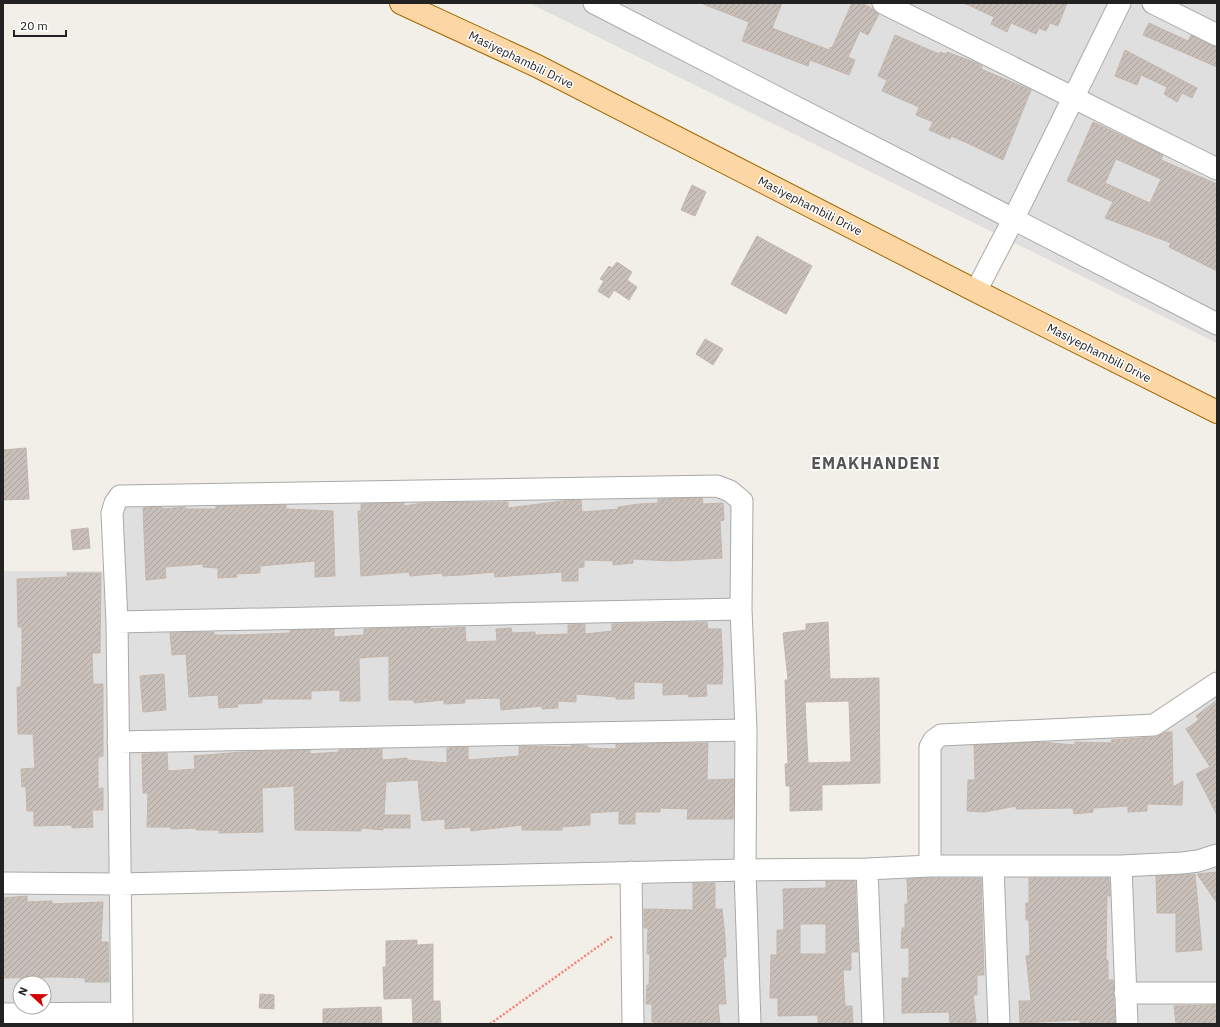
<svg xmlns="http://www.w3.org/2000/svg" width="1220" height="1027" font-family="'IBM Plex Sans',sans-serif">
<defs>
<pattern id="building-hatch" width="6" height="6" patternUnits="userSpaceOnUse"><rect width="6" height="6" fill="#c7bfb8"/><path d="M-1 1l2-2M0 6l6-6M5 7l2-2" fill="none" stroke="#aba49e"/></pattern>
</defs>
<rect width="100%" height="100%" fill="#f2efe9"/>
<!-- residential -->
<path fill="#e0dfdf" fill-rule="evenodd" d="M 529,3 L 1217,3 L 1217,343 Z
M 716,491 L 737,502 L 744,873 L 932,871 L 935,748 L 942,739 L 1153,729 L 1217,687 L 1217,1024 L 636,1024 L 634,870 L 117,881 L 120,1024 L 3,1024 L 3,571 L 119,571 L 122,499 ZM 20,983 L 44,983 L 44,1007 L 20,1007 Z"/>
<!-- building -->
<path fill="url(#building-hatch)" stroke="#c4b6ab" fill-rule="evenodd" d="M 704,3 L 782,3 L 772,28 L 829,50 L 830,47 L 832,48 L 852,3 L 861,3 L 871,8 L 879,14 L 868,35 L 860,31 L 848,57 L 855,60 L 849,75 L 810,60 L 808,66 L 742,41 L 749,22 L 703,4 Z
M 964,3 L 1067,3 L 1058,26 L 1050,23 L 1046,31 L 1039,28 L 1036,34 L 1011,23 L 1007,32 L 991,24 L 994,17 Z
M 1149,23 L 1188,41 L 1191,35 L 1217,47 L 1217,67 L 1143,35 Z
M 895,35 L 939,54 L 940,52 L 946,54 L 947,52 L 979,64 L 982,66 L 981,69 L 1031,90 L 1003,160 L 965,142 L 951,136 L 950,139 L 929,130 L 933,122 L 916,115 L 919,107 L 882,91 L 887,80 L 878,76 Z
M 1125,50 L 1197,88 L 1192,98 L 1182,93 L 1177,102 L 1164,94 L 1167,87 L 1141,75 L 1137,85 L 1115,76 Z
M 1093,122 L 1163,155 L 1161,160 L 1217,184 L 1217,271 L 1169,247 L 1171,243 L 1105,218 L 1113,202 L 1067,181 ZM 1116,159 L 1161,179 L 1150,203 L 1105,183 Z
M 692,185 L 706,192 L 695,216 L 681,210 Z
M 757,236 L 812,266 L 786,314 L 731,284 Z
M 617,262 L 632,272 L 627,280 L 637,287 L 629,300 L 614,290 L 609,298 L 598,291 L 604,281 L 600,279 L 609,266 L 612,268 Z
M 705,339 L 723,349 L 713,365 L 696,354 Z
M 26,448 L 29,499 L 3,500 L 3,450 Z
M 702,498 L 703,504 L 723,503 L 724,520 L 720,521 L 722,558 L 670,561 L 633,559 L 633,563 L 613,565 L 613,561 L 584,560 L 584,567 L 578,568 L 578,581 L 562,581 L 562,572 L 495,577 L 494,572 L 462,575 L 443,576 L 442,573 L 410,576 L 409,572 L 361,576 L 358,511 L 361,511 L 361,504 L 404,503 L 404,506 L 423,503 L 508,502 L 508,508 L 563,501 L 581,500 L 582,512 L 618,509 L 618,507 L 639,504 L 658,503 L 658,499 Z
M 286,505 L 286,509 L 333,511 L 335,576 L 315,577 L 315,561 L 260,566 L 260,573 L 236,574 L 237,577 L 218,578 L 218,568 L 203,567 L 203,564 L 165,567 L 166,578 L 146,580 L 143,508 L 162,507 L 162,509 L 185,507 L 185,509 L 216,509 L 216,506 Z
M 88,528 L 90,548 L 73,550 L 71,530 Z
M 67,573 L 101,573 L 100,653 L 92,653 L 93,684 L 103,684 L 103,756 L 98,757 L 98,789 L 103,788 L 103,810 L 92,810 L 93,827 L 72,828 L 72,825 L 34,826 L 34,811 L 27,811 L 26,786 L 22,787 L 21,769 L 35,768 L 33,734 L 18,734 L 17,687 L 21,687 L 22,656 L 22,627 L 18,627 L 17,579 L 67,577 Z
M 707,622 L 708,629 L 721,629 L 723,665 L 722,684 L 706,684 L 707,696 L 689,697 L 688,694 L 663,695 L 663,683 L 634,682 L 634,699 L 616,699 L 616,697 L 576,694 L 576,702 L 558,701 L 558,708 L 542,709 L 542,706 L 501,710 L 500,698 L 465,699 L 465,703 L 444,704 L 444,700 L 414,703 L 414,700 L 389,700 L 389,656 L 359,658 L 360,701 L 340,701 L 340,690 L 311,691 L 311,699 L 262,699 L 262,703 L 237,704 L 238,707 L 219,708 L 218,695 L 189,697 L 186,654 L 172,655 L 170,633 L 214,632 L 214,635 L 238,635 L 290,633 L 290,630 L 334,629 L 334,637 L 364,635 L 364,629 L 430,627 L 430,629 L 465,627 L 466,642 L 497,641 L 496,629 L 511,628 L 512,633 L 535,632 L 535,635 L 568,634 L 568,625 L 585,624 L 585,634 L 612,631 L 612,624 Z
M 828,622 L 830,679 L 879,678 L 880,783 L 822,785 L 822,810 L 790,811 L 790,786 L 786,786 L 785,764 L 788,764 L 785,680 L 788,680 L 783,633 L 806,630 L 806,624 ZM 849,701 L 851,762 L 808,763 L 805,702 Z
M 164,674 L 166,710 L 143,712 L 140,676 Z
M 1217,700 L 1217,815 L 1196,774 L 1210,767 L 1186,729 L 1199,720 L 1196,716 Z
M 1165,732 L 1172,732 L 1173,787 L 1183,781 L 1182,805 L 1147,804 L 1147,811 L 1128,812 L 1128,806 L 1093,808 L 1093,812 L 1074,814 L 1073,808 L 1016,809 L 1016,806 L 985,812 L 967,811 L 968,780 L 975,780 L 974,745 L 1040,742 L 1075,745 L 1075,742 L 1112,743 L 1111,740 L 1155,737 Z
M 708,743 L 707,780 L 734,779 L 733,819 L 687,819 L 688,809 L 660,808 L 660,812 L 635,812 L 635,824 L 619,824 L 619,811 L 590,813 L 590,825 L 562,827 L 562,830 L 522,830 L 522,825 L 471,831 L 470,827 L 445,829 L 445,819 L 422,821 L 418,780 L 386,782 L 384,815 L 410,815 L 410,828 L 383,828 L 383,830 L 361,828 L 361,831 L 295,830 L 294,786 L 262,788 L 263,832 L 219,833 L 219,830 L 196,830 L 196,828 L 171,829 L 171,827 L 147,827 L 148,793 L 143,793 L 142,754 L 167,753 L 168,771 L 195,769 L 194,756 L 242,752 L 310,750 L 310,754 L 339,752 L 339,750 L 382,749 L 382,760 L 407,758 L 407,760 L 447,763 L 447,748 L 468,747 L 468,760 L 519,756 L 519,746 L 571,747 L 571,745 L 577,745 L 588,746 L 588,748 L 616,749 L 616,744 Z
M 1217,872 L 1217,903 L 1197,874 Z
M 1195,874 L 1202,950 L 1176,952 L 1176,913 L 1157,913 L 1156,876 Z
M 930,878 L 981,878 L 984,975 L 977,975 L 977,995 L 973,995 L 976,1022 L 950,1024 L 949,1012 L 902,1013 L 902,978 L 909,978 L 909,948 L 901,948 L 902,928 L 905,928 L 905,904 L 908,904 L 907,879 Z
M 1029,878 L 1109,878 L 1110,896 L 1107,896 L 1106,960 L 1108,960 L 1108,980 L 1113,980 L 1115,1024 L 1080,1024 L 1080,1020 L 1020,1023 L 1019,1001 L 1031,1001 L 1026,956 L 1030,955 L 1029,920 L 1026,920 L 1026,903 L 1029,903 Z
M 826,881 L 855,881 L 858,952 L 851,952 L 851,970 L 843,970 L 845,1006 L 852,1006 L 853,1024 L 818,1024 L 818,1015 L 778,1016 L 778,998 L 770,998 L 771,955 L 777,955 L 777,930 L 784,930 L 783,889 L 826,888 ZM 800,924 L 826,924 L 826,954 L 800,954 Z
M 693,883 L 715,883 L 715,909 L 722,909 L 725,936 L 726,957 L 723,957 L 726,1004 L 718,1004 L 720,1024 L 652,1022 L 652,1004 L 646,1004 L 647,985 L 649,985 L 650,954 L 647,954 L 648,928 L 644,928 L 644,909 L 693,910 Z
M 27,896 L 27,902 L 52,901 L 52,904 L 103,902 L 101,942 L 108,942 L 109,982 L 85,982 L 85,978 L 58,977 L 3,978 L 3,898 Z
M 417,940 L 417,945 L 433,944 L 433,1001 L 440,1001 L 441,1024 L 413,1024 L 412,998 L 384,999 L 383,967 L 386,967 L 386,941 Z
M 260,994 L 274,995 L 274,1009 L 259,1008 Z
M 1217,1005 L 1217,1024 L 1176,1024 L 1174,1006 Z
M 381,1007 L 382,1024 L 323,1024 L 323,1009 Z"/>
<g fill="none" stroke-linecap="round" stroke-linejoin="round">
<!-- minor casing -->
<g stroke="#a9a9a9" stroke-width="23">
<path id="minor" d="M 594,3 L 1217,324
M 883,3 L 1217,169
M 1153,3 L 1217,35
M 976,291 L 1014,218 L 1120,3
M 117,622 L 741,609
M 118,742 L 746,730
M 930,866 L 930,747 L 934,740 L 941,735 L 1154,725 L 1217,683
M 1121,866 L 1127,1024
M 993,867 L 999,1024
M 867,869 L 873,1024
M 631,872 L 633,1024
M 3,883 L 120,884 L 745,870 L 867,869 L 930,866 L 1121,866 L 1182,863 L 1198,861 L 1217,855
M 1125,993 L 1217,993
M 3,1014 L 121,1013
M 122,1024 L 117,622 L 112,513 L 115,503 L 120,496 L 717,486 L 730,491 L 742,501 L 741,609 L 746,730 L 745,870 L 750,1024"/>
</g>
<!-- major casing -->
<g stroke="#a06b00" stroke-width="24">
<path id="major" d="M 401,3 L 537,66 L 976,291 L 1217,412"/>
</g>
<!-- path -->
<path stroke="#fa8072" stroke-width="2.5" stroke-dasharray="2 2" stroke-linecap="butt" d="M 490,1024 L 613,936"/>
<!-- minor -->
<use href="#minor" stroke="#fff" stroke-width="21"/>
<!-- major -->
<use href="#major" stroke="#fcd6a4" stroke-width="22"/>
</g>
<g text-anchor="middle" stroke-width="3" stroke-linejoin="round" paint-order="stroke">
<!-- street labels -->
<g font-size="12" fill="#222" stroke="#fff">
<text transform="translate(521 60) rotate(26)" y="4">Masiyephambili Drive</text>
<text transform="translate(810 206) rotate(27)" y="4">Masiyephambili Drive</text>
<text transform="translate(1099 353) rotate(27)" y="4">Masiyephambili Drive</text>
</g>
<!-- district labels -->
<g font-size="16" font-weight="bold" letter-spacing="1" fill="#555" stroke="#fff">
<text x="876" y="469">EMAKHANDENI</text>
</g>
</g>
<!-- border -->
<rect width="1220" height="1027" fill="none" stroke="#222222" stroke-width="8"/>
<!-- north arrow -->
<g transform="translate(32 995) rotate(292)"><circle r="19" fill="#ffffff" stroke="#a7a7a7"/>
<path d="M0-3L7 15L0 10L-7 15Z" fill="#d40000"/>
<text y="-6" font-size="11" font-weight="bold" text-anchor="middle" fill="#222222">N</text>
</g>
<!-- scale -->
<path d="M14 30v6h52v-6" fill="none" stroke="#222222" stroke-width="2"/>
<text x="20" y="30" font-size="12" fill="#222222" stroke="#ffffff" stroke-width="3" paint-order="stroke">20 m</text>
</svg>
